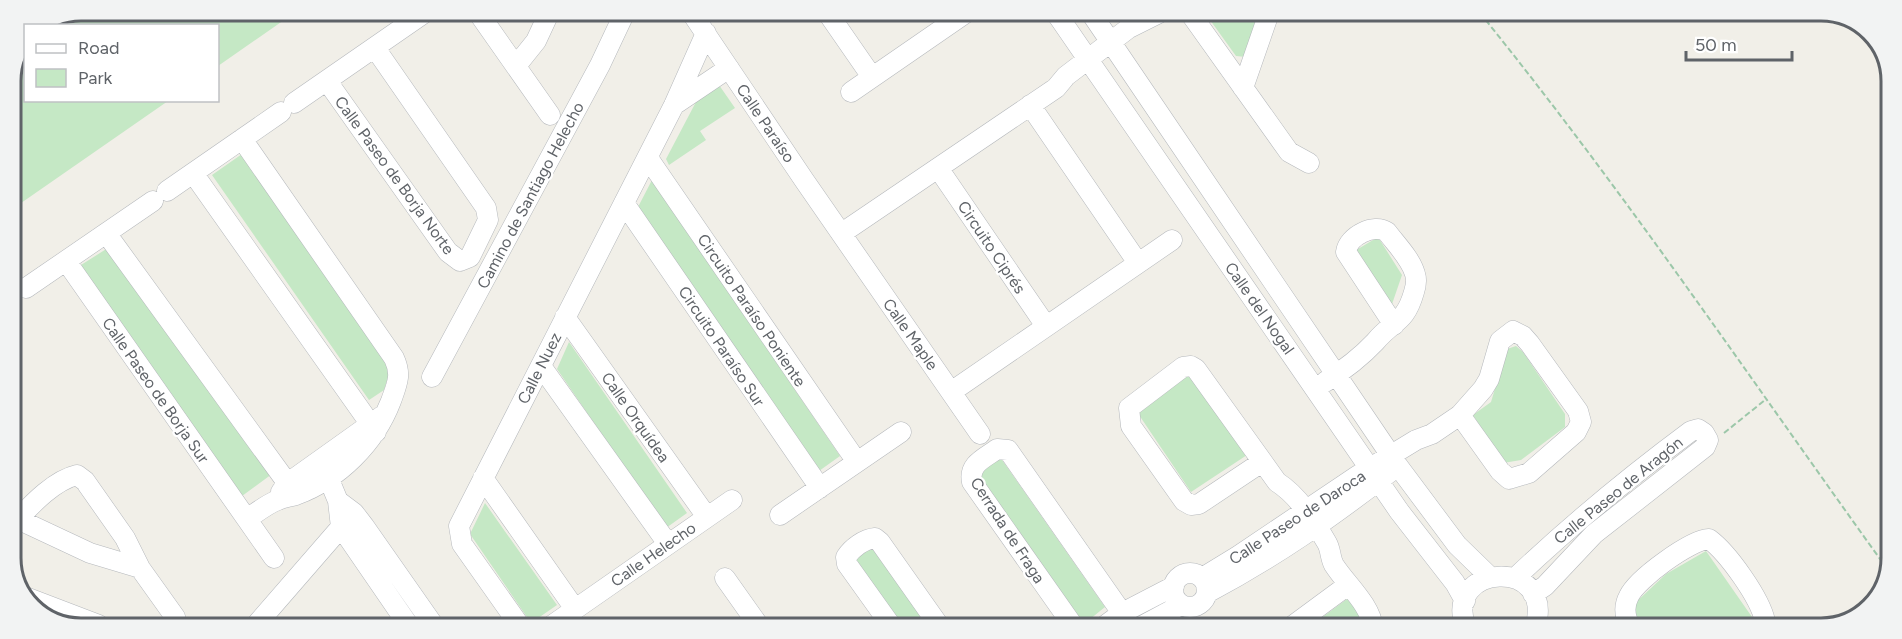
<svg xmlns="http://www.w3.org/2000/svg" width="1902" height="639" font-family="Figtree,sans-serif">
<rect width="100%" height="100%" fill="#f1efe8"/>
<!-- green -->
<path fill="#c5e8c5" d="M 81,11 L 297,11 L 218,66 L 218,26 L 44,25 Z
M 1205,13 L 1262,13 L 1246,57 L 1236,56 Z
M 25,44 L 26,100 L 168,101 L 11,210 L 11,76 Z
M 719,85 L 735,108 L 700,131 L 706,140 L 669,165 L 666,159 L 697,100 Z
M 242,154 L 391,368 L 384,390 L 369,400 L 212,175 Z
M 652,180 L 840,456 L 819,471 L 638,207 Z
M 1378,237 L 1402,275 L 1391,307 L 1353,252 Z
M 111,246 L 272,474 L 242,496 L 81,265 Z
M 569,342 L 687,513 L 666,528 L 557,369 Z
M 1516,346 L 1523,352 L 1565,414 L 1565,427 L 1521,460 L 1503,463 L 1473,415 L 1491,402 L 1507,349 Z
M 1189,371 L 1247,455 L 1191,492 L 1137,412 Z
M 1000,457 L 1105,607 L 1084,624 L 977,473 Z
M 485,503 L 557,605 L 531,623 L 470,534 Z
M 874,545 L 931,627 L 903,627 L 855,559 Z
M 1706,551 L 1752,617 L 1737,628 L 1635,628 L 1634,604 L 1666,574 Z
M 1347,599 L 1359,609 L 1366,624 L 1363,628 L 1309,627 Z"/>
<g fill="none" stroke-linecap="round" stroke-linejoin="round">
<!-- minor casing -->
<g stroke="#b5b8bc" stroke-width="21">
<path id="minor" d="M 477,11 L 550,115
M 691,12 L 804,180 L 980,434
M 827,12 L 872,77
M 1056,13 L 1399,511 L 1455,583 L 1465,601
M 1091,13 L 1398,466 L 1457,545 L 1490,577
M 1190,13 L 1289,152 L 1309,163
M 516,66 L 536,41 L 550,11
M 327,81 L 448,252 L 460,261 L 470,257 L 488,220 L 486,208 L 375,48
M 1243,88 L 1269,13
M 851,92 L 967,12
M 294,103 L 427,11
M 674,105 L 729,68
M 1030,105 L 1138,263
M 242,139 L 394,358 C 402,375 397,384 391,401 C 375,443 339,479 296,495 C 290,497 284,497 278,500 C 267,504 256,513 247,519
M 648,158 L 857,462
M 938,168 L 1046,326
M 193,173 L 376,432
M 167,191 L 281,112
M 624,203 L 820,488
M 106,233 L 296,495
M 842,233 L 1056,88 L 1066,76 L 1129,28 L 1159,13
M 66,261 L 274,558
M 26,288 L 153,201
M 565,317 L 707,517
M 541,366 L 668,544
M 432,377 L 600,65 L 625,12
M 11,378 L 11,387
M 1325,382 C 1344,370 1359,359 1375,342 C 1393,320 1405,324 1414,292 C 1416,286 1417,280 1415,274 C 1411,259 1396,244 1387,232 C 1374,223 1348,236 1346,252 L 1394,325
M 951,392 L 1172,240
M 321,460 L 338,501 L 341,527 L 409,626
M 1262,462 L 1199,504 L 1191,505 L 1184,501 L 1131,426 L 1129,408 L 1183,367 L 1191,366 L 1196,369 L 1277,482 C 1299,496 1314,521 1327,543 C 1331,550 1330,558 1334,565 C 1346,584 1371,605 1373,628
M 483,478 L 575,609
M 281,492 L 288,483 L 382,416
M 338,501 L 354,513 L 364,526 L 434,626
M 780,515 L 901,432
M 11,516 L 90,553 L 140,568 L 175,617 L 177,625
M 18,519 C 33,503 55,480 77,475 L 85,481 L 125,538 L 140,568
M1173 590a17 17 0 1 1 34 0a17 17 0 1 1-34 0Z
M 725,578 L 759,626
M 1202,578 L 1238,556 L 1357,476 L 1416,440 L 1432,434 L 1460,415 L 1483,389 L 1489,379 L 1500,341 L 1513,331 L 1523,336 L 1530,344 L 1578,411 L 1581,422 L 1576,432 L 1529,473 L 1509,479 L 1500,471 L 1460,415
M 1515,578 C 1571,525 1629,477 1691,431 L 1698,429 L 1704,433 L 1708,440 L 1705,447 L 1594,534 L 1545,586 L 1533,594
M 1207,593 C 1275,557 1329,519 1390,472
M 23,596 L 99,625
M 256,625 L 348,519
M 520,626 L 462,544 L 459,526 L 674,105 L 706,33
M 551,626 L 732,500
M 892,627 L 847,564 L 846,557 C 852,548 864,539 875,538 L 880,542 L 940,627
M 1074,627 L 972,482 C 968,464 985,458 997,449 L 1008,450 L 1122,613
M 1103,627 L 1122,613 L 1174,586
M 1140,627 L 1181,605
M 1291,627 L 1348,585
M 1466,628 C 1441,563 1557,556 1535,628
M 1631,628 C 1625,618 1623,607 1629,596 C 1637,579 1690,540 1709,539 C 1728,553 1760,598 1765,621 L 1760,628"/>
</g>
<!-- path -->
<path stroke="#9cc7a9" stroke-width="2" stroke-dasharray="6 3" stroke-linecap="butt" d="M 1480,13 C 1625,192 1753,383 1888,570
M 1724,433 L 1765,400"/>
<!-- minor -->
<use href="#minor" stroke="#fff" stroke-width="20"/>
</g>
<g text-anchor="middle" stroke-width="4.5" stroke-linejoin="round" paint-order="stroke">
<!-- street labels -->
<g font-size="16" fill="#5f6368" stroke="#fff">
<text transform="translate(766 123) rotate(56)" y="6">Calle Paraíso</text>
<text transform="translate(395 175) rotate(54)" y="6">Calle Paseo de Borja Norte</text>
<text transform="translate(530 195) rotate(-62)" y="6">Camino de Santiago Helecho</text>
<text transform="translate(992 247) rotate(56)" y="6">Circuito Ciprés</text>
<text transform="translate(1260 308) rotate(55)" y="6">Calle del Nogal</text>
<text transform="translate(752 310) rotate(56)" y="6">Circuito Paraíso Poniente</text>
<text transform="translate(911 334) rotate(55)" y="6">Calle Maple</text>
<text transform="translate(722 346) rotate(56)" y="6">Circuito Paraíso Sur</text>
<text transform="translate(539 368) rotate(-63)" y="6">Calle Nuez</text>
<text transform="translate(156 390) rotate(55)" y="6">Calle Paseo de Borja Sur</text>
<text transform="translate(636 417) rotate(55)" y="6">Calle Orquídea</text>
<text transform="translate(1618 490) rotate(-39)" y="6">Calle Paseo de Aragón</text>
<text transform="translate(1297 517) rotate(-33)" y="6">Calle Paseo de Daroca</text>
<text transform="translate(1008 530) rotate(57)" y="6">Cerrada de Fraga</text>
<text transform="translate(653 554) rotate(-35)" y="6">Calle Helecho</text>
</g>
</g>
<!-- crop -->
<path d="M0 0H1902V639H0ZM81 21H1821A60 60 0 0 1 1881 81V558A60 60 0 0 1 1821 618H81A60 60 0 0 1 21 558V81A60 60 0 0 1 81 21Z" fill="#f2f3f3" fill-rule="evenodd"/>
<path fill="none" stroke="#5f6368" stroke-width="3" d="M81 21H1821A60 60 0 0 1 1881 81V558A60 60 0 0 1 1821 618H81A60 60 0 0 1 21 558V81A60 60 0 0 1 81 21Z"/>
<!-- legend -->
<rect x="24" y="24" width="195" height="78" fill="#ffffff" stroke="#bfc1c3" stroke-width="1.5"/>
<rect x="36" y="44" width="30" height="9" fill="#ffffff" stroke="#bfc1c3" stroke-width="1.5"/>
<text x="78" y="54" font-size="18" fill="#5f6368">Road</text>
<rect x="36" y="69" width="30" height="18" fill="#c5e8c5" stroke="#bfc1c3" stroke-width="1.5"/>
<text x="78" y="84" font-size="18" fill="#5f6368">Park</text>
<!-- scale -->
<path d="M1686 51v9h106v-9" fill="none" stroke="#5f6368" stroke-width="3"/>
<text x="1695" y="51" font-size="18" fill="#5f6368" stroke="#ffffff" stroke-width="4.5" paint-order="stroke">50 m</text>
</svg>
